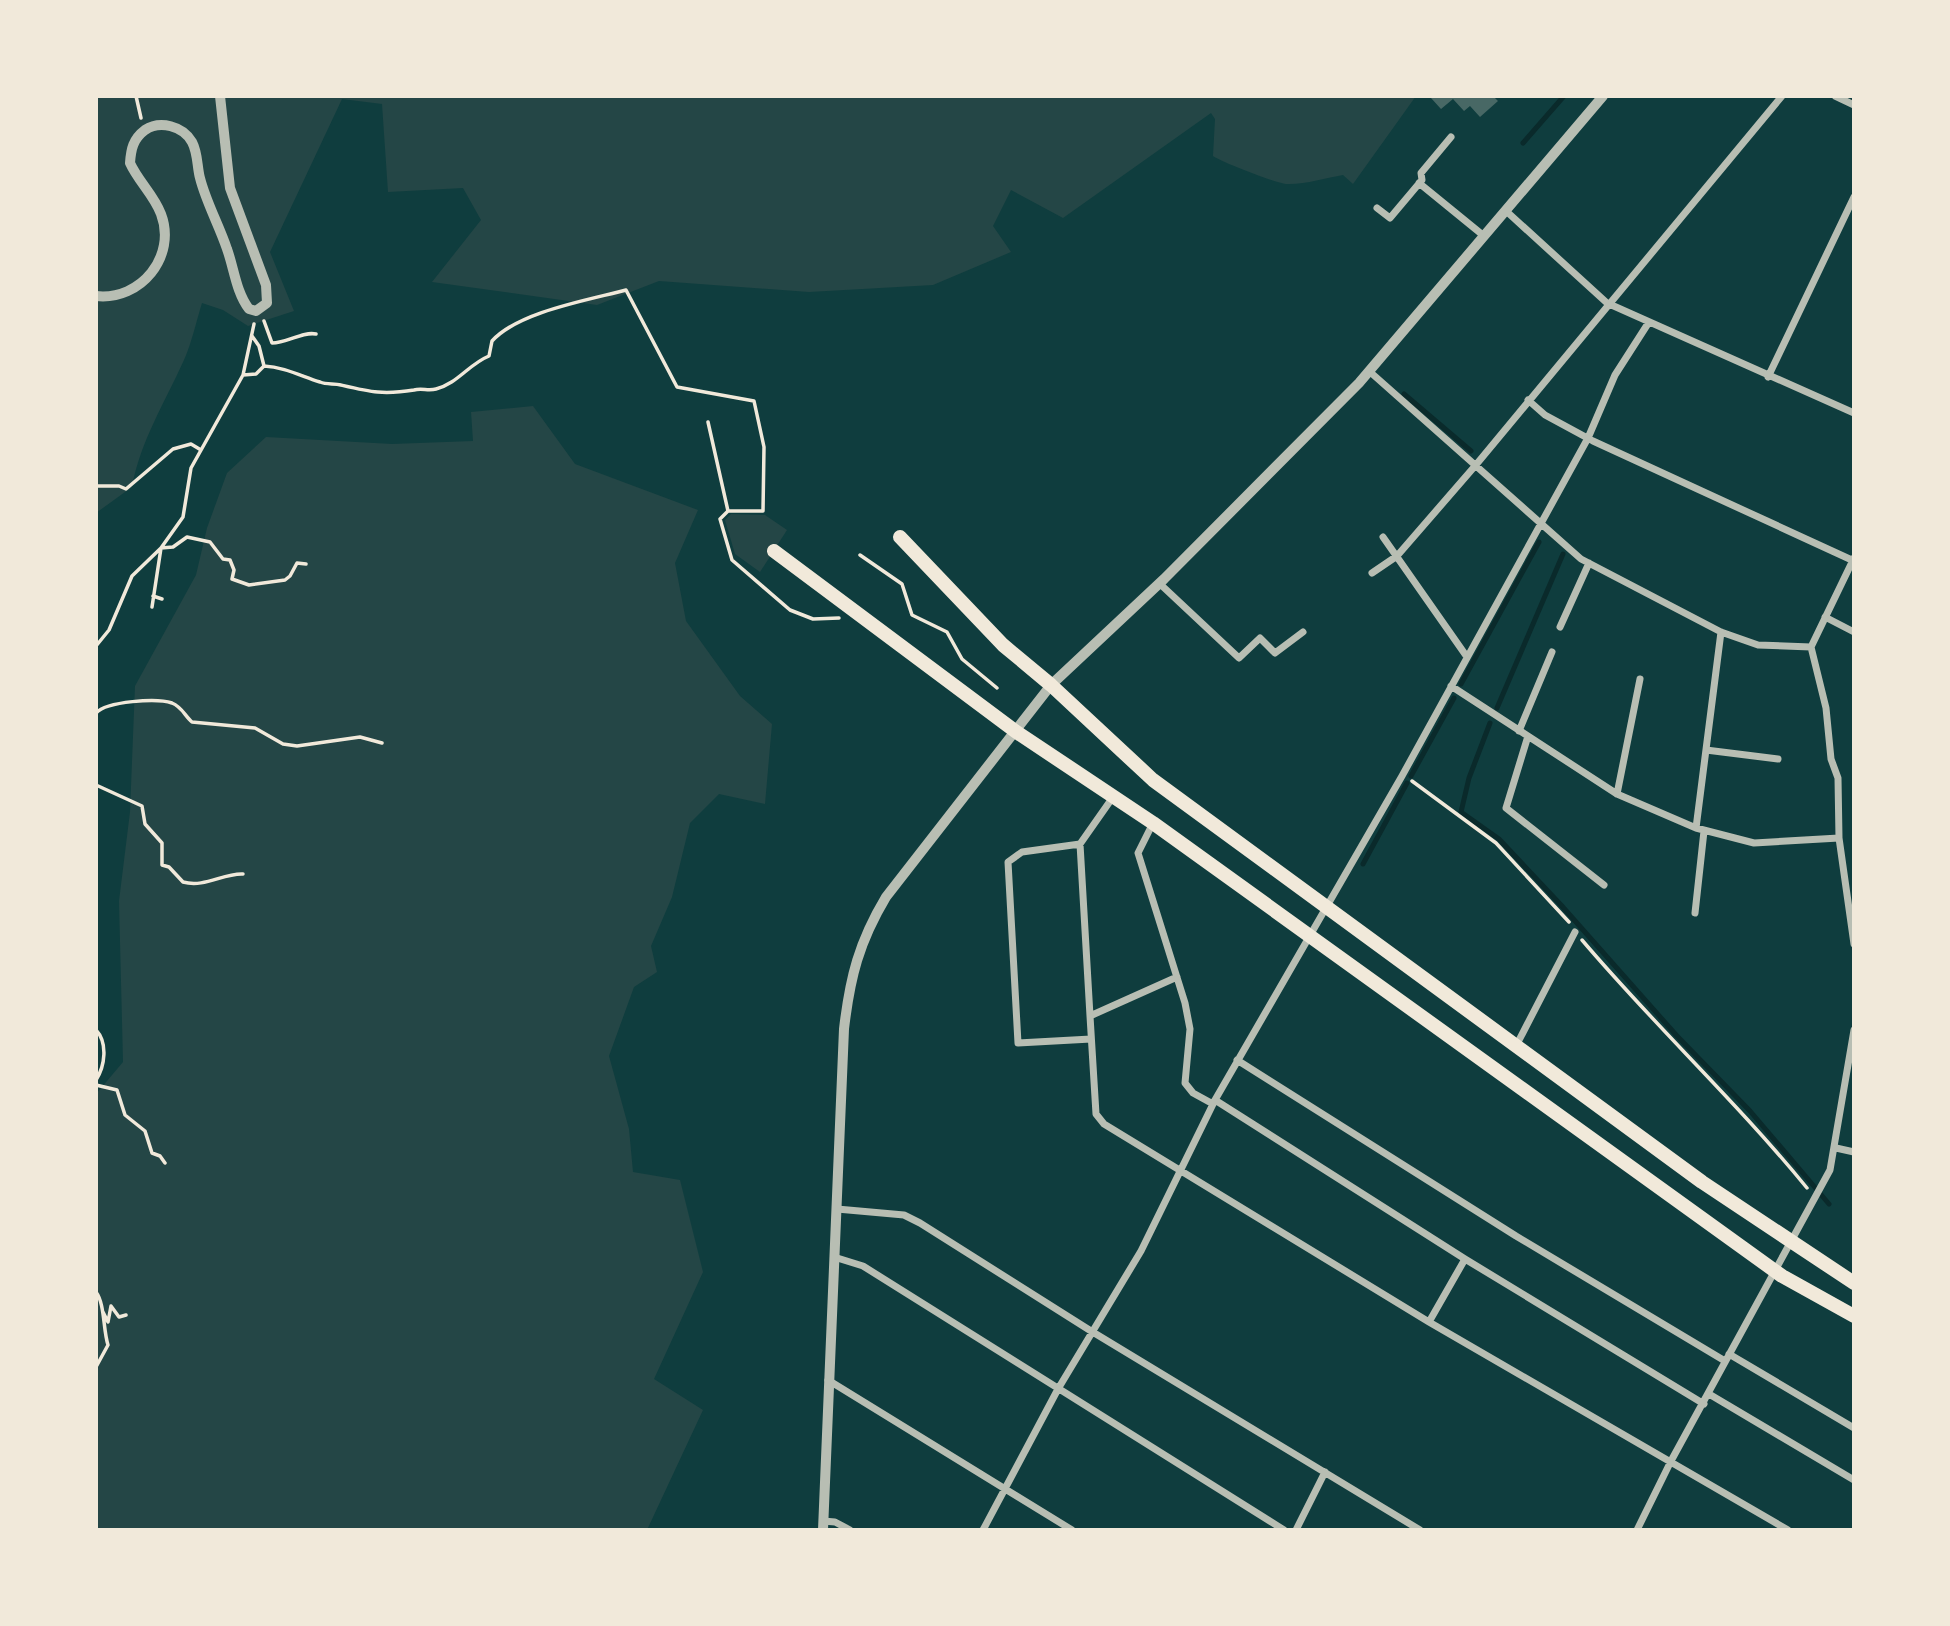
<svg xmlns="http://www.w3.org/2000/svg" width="1950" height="1626" font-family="'PT Sans',sans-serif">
<rect width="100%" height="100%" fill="#0f3d3e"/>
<!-- green -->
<path fill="#244646" d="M 96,96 L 1416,96 L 1353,184 L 1343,175 C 1326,178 1303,185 1286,184 C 1276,183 1221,162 1213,156 L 1215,119 L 1211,113 L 1063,218 L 1011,190 L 993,226 L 1011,252 L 933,285 L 809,292 L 659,281 L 597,305 L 432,282 L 481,220 L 463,188 L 388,192 L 382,104 L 342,99 L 270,252 L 294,311 L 248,326 L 223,310 L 202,303 C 196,322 192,342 184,360 C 165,402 140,442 132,487 L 96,513 Z
M 533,406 L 575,464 L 698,510 L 675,563 L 686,621 L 740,696 L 772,724 L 765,804 L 719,794 L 690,823 L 672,897 L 651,946 L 657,972 L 634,987 L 609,1056 L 629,1129 L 633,1172 L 680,1180 L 703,1272 L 654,1379 L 703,1410 L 647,1530 L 96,1530 L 96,1094 L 123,1062 L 119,901 L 130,812 L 135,686 L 196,575 L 207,528 L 227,473 L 266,437 L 392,444 L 473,441 L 471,412 Z
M 731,514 L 765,515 L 787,530 L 760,572 L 735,554 L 725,520 Z"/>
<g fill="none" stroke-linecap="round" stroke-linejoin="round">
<!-- stream -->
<path stroke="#0a2a2b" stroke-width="5" d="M 1523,143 L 1564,96
M 1404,394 L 1471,451
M 1461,684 L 1539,542
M 1497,708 L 1563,554
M 1490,723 L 1469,778 L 1461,812 L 1499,839 L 1561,905 L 1677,1036 L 1750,1111 L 1829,1204
M 1411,776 L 1454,698
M 1363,864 L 1407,783"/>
</g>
<!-- building -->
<path fill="#486865" d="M 1433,96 L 1493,96 L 1498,101 L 1480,117 L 1470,106 L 1464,111 L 1453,99 L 1441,109 L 1431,98 Z"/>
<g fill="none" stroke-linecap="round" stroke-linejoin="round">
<!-- path -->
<path stroke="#f1e9da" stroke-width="3.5" d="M 136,96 L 141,118
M 264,321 L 272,343 C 287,343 303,331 316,334
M 264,366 C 284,367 301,376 320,382 C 327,385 334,383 341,385 C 371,392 383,395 414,390 C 421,388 429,391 436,389 C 457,384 469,364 489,356 L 492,341 C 518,312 588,300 626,290 L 677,387 L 754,401 L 764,447 L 763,511 L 728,511
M 243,375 L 256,374 L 264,366 L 259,346 L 252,336
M 708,422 L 728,511 L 720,519 L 732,560 L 790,610 L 813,619 L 839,618
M 96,486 L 119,486 L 126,489 L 173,449 L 191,444 L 201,450
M 860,555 L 902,584 L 912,615 L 947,632 L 962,659 L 997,688
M 153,596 L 162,599
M 152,607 L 161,548 L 173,547 L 187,537 L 210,542 L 223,559 L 230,560 L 234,570 L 232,579 L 249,585 L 285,580 L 290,576 L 297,563 L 306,564
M 96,646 L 109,630 L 132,576 L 161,548 L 183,517 L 191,468 L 243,375 L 254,324
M 96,713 C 107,701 157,698 172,703 C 182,707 185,716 192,722 L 255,728 L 283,744 L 297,746 L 360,737 L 382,743
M 1412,781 L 1496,843 L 1569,922
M 96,785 L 142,806 L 145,824 L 162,843 L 162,865 L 169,867 L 183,882 C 205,888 223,873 243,874
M 1582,940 C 1654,1025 1736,1101 1807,1188
M 96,1030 C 108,1043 105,1066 96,1080
M 96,1085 L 117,1090 L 125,1115 L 145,1131 L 152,1153 L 160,1156 L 165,1163
M 96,1292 C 105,1304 103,1330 108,1345 L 96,1367
M 103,1312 L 108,1322 L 111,1306 L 119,1317 L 126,1315"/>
<!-- minor -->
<path stroke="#b8beb3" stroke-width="7" d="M 1835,96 L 1854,105
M 1419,183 L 1484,236
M 1377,208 L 1390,218 L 1422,180 L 1421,173 L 1451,137
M 1505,210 L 1607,303 L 1854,413
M 1369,371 L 1581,559 L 1721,632 L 1758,645 L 1811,647
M 1768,377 L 1854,197
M 1528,400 L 1545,415 L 1593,441 L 1854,561
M 1383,537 L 1467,657
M 1854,558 L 1811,647 L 1826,708 L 1831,759 L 1838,778 L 1839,838 L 1854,944
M 1372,573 L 1397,556 L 1475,466 L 1782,96
M 1159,583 L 1239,658 L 1260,638 L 1275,653 L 1303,632
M 1825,617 L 1854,632
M 1560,627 L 1589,563
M 1451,686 L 1617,794 L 1696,828 L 1754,843 L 1839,838
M 1519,731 L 1552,652
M 1528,736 L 1506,808 L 1604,885
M 1706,750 L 1778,759
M 1617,794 L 1640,679
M 1153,823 L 1138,853 L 1185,1003 L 1190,1029 L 1185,1083 L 1193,1093 L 1213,1104
M 1696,828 L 1721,632
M 1080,844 L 1090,1016
M 1695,913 L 1704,831
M 1177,977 L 1090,1016 L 1096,1114 L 1104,1124 L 1429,1322 L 1788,1530
M 1091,1039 L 1018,1043 L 1008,862 L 1022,852 L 1080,844 L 1113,797
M 1516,1046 L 1575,932
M 1237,1060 L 1516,1236 L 1725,1361
M 1215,1100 L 1465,1259 L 1704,1404
M 1836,1148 L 1854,1152
M 837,1209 L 904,1215 L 920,1223 L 1091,1331 L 1420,1530
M 834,1257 L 863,1266 L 1284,1530
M 1429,1322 L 1465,1259
M 1729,1354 L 1854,1428
M 828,1380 L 1072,1530
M 1709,1394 L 1854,1480
M 823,1521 L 835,1522 L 850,1530
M 983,1530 L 1058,1389 L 1141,1251 L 1215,1100 L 1402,776 L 1588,438 L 1615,375 L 1649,322
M 1296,1530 L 1325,1472
M 1637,1530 L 1671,1461 L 1830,1170 L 1854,1030"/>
<!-- tertiary -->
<path stroke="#b8beb3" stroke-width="10" d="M 96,296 C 141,301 177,256 161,214 C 154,195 138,181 130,163 C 131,149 133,139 145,130 C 160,120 183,126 192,142 C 198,153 197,167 200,178 C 206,202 219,225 227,249 C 234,268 236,292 249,309 L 256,311 L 267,303 L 266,285 L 230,188 L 220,96
M 823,1530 L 844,1029 C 850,977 859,942 886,897 L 1051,685 L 1164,579 L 1359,383 L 1603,96"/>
<!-- trunk -->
<path stroke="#f1e9da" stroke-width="14" d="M 900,537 L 1003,645 L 1051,685 L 1153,780 L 1702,1182 L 1854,1283
M 774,551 L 1015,731 L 1153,823 L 1782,1276 L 1854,1316"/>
</g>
<!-- border -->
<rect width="1950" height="1626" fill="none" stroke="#f1e9da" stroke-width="196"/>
</svg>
